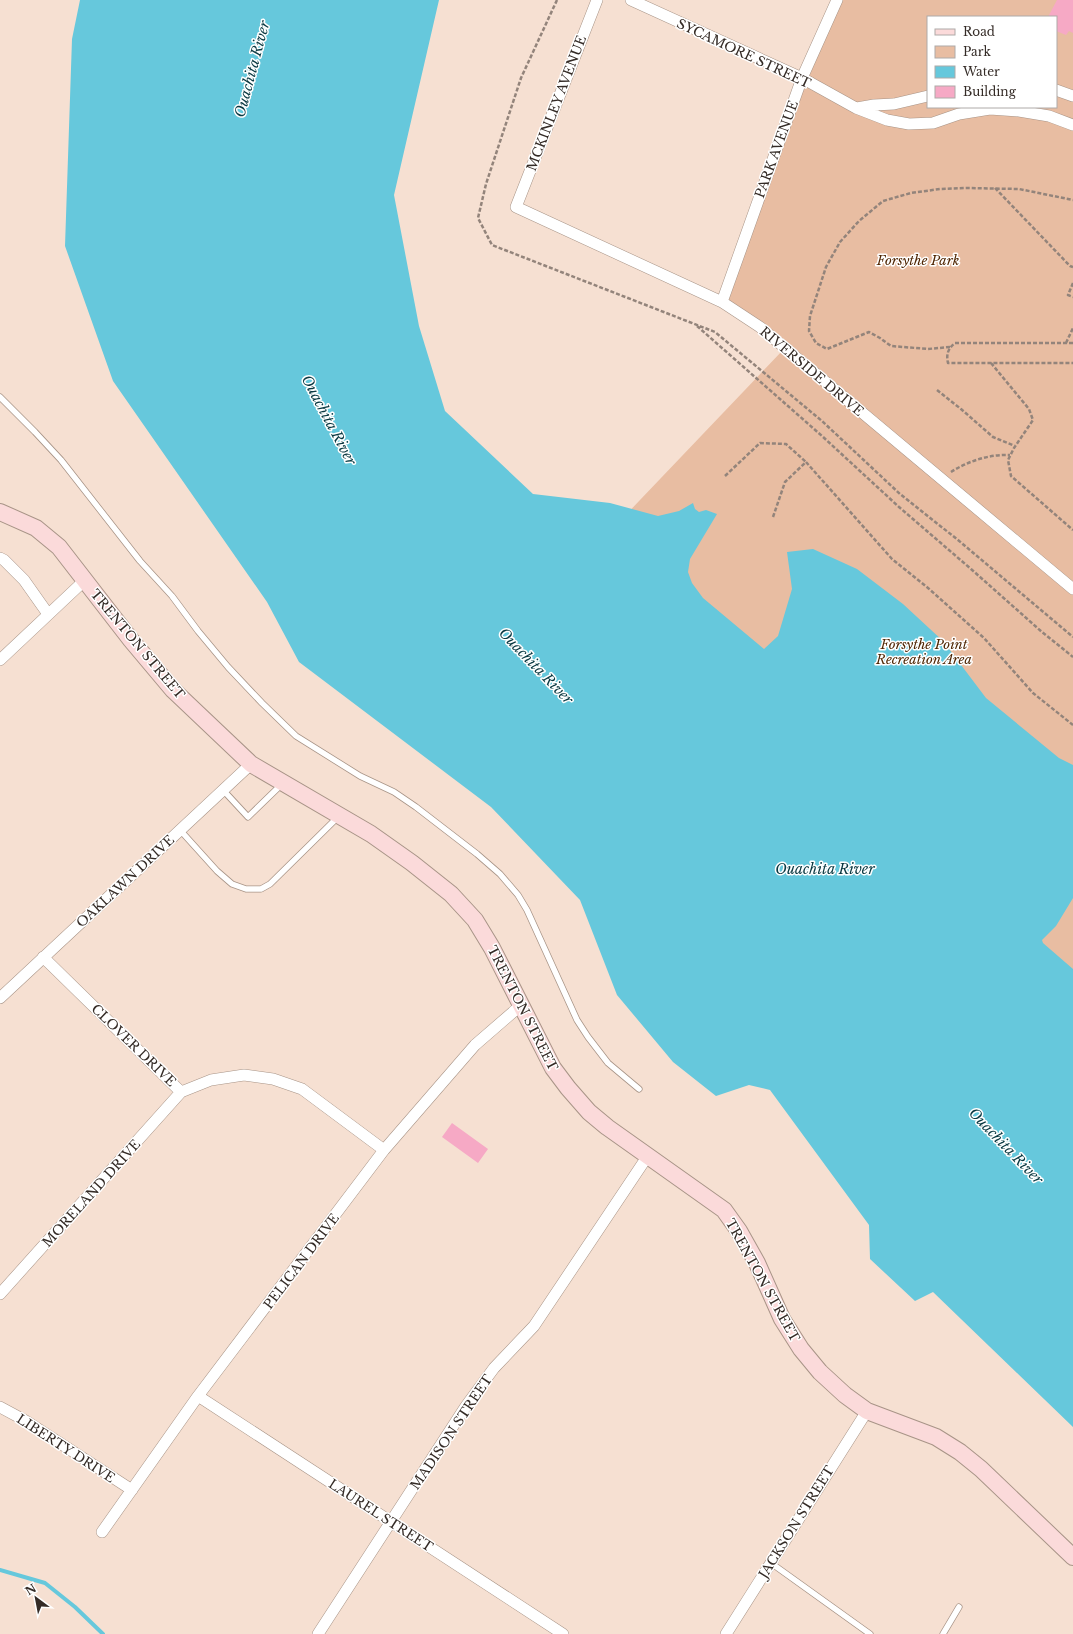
<svg xmlns="http://www.w3.org/2000/svg" width="1073" height="1634" font-family="'Libre Baskerville',serif">
<rect width="100%" height="100%" fill="#f6e0d2"/>
<!-- green -->
<path fill="#e8bda2" fill-rule="evenodd" d="M 836,0 L 1073,0 L 1073,974 L 599,543 L 782,351 L 722,302 ZM 928,17 L 1056,17 L 1056,107 L 928,107 Z"/>
<!-- water -->
<path fill="#66c8dc" d="M 80,0 L 439,0 L 394,195 L 419,326 L 445,411 L 533,494 L 610,503 L 658,516 L 679,511 L 693,503 L 695,509 L 699,512 L 706,510 L 717,514 L 690,559 L 688,572 L 692,583 L 703,598 L 764,649 L 778,636 L 792,589 L 787,552 L 813,549 L 857,569 L 903,604 L 943,641 L 986,698 L 1059,758 L 1073,765 L 1073,898 L 1056,926 L 1042,940 L 1043,943 L 1073,969 L 1073,1427 L 933,1292 L 915,1301 L 870,1259 L 869,1225 L 770,1090 L 749,1085 L 716,1096 L 673,1062 L 617,995 L 580,900 L 491,807 L 299,662 L 267,602 L 113,381 L 65,246 L 72,39 Z"/>
<g fill="none" stroke-linecap="round" stroke-linejoin="round">
<!-- stream -->
<path stroke="#66c8dc" stroke-width="4" d="M 0,1570 L 45,1583 L 75,1607 L 103,1634"/>
</g>
<!-- building -->
<path fill="#f6a9c5" d="M 1057,0 L 1073,0 L 1073,33 L 1069,31 L 1066,35 L 1056,31 L 1056,17 L 1048,17 Z
M 452,1123 L 488,1149 L 478,1163 L 442,1137 Z"/>
<g fill="none" stroke-linecap="round" stroke-linejoin="round">
<!-- lane casing -->
<g stroke="#a89487" stroke-width="7">
<path id="lane" d="M 0,397 L 35,432 L 61,460 L 140,561 L 172,596 L 198,631 L 228,667 L 262,703 L 296,736 L 360,776 L 394,792 L 416,807 L 477,854 L 500,874 L 518,895 L 527,910 L 577,1020 L 588,1037 L 608,1063 L 639,1089
M 223,790 L 248,817 L 282,784
M 180,830 L 217,871 L 232,884 L 246,889 L 261,889 L 270,884 L 338,817
M 771,1563 L 870,1634
M 943,1634 L 959,1607"/>
</g>
<!-- street casing -->
<g stroke="#a89487" stroke-width="12">
<path id="street" d="M 597,0 L 516,207 L 722,302 L 760,327 L 1073,589
M 631,0 L 802,78 L 856,108 L 887,120 L 909,124 L 933,123 L 959,114 L 990,109 L 1019,111 L 1049,116 L 1073,125
M 1056,90 L 1073,96
M 857,108 L 874,105 L 894,104 L 928,96
M 722,302 L 802,78 L 837,0
M 0,558 L 4,560 L 24,580 L 48,614
M 0,660 L 85,580
M 43,957 L 181,1092 L 211,1080 L 244,1075 L 273,1079 L 302,1089 L 384,1150
M 0,998 L 251,764
M 0,1294 L 181,1092
M 198,1396 L 563,1634
M 0,1407 L 26,1421 L 132,1490
M 102,1532 L 198,1396 L 384,1150 L 475,1045 L 520,1006
M 318,1634 L 466,1406 L 494,1368 L 534,1326 L 647,1157
M 726,1634 L 867,1411"/>
</g>
<!-- secondary casing -->
<g stroke="#a89487" stroke-width="18">
<path id="secondary" d="M 0,512 L 36,528 L 59,547 L 131,640 L 173,690 L 251,764 L 371,834 L 412,863 L 451,894 L 475,920 L 492,948 L 553,1068 L 568,1088 L 589,1112 L 607,1127 L 724,1210 L 739,1231 L 757,1263 L 782,1319 L 801,1349 L 820,1372 L 845,1395 L 867,1411 L 936,1437 L 960,1452 L 981,1469 L 1073,1557"/>
</g>
<!-- path -->
<path stroke="#93847b" stroke-width="2.5" stroke-dasharray="4 2" stroke-linecap="butt" d="M 557,0 L 521,78 L 486,184 L 478,218 L 492,245 L 715,332 L 822,421 L 900,494 L 958,540 L 1073,637
M 995,188 L 1070,266 L 1073,267
M 1073,283 L 1068,295 L 1073,297
M 697,326 L 822,436 L 899,507 L 971,569 L 1042,632 L 1073,657
M 1066,343 L 1073,328
M 1073,343 L 955,343 C 948,349 946,354 948,363 L 1073,363
M 950,347 L 928,349 L 891,346 L 880,338 L 869,332 L 827,349 L 816,343 L 809,331 L 810,316 L 826,267 L 840,242 L 859,221 L 883,201 L 911,193 L 940,189 L 967,188 L 1019,189 L 1073,200
M 991,363 L 1029,409 L 1033,420 L 1014,448 L 1008,460 L 1011,476 L 1073,530
M 937,390 L 961,409 L 993,437 L 1015,446
M 951,472 C 968,461 990,454 1010,455
M 725,476 L 760,443 L 786,444 L 806,462
M 773,517 L 785,482 L 806,462 L 892,559 L 928,588 L 984,638 L 1033,693 L 1073,725"/>
<!-- lane -->
<use href="#lane" stroke="#fff" stroke-width="5.5"/>
<!-- street -->
<use href="#street" stroke="#fff" stroke-width="11"/>
<!-- secondary -->
<use href="#secondary" stroke="#fbdada" stroke-width="16"/>
</g>
<g text-anchor="middle" stroke-width="3" stroke-linejoin="round" paint-order="stroke">
<!-- street labels -->
<g font-size="13" fill="#342b26" stroke="#fff">
<text transform="translate(744 53) rotate(25)" y="5">SYCAMORE STREET</text>
<text transform="translate(556 103) rotate(-69)" y="5">MCKINLEY AVENUE</text>
<text transform="translate(776 149) rotate(-70)" y="5">PARK AVENUE</text>
<text transform="translate(812 371) rotate(40)" y="5">RIVERSIDE DRIVE</text>
<text transform="translate(138 644) rotate(50)" y="5">TRENTON STREET</text>
<text transform="translate(125 881) rotate(-43)" y="5">OAKLAWN DRIVE</text>
<text transform="translate(523 1008) rotate(63)" y="5">TRENTON STREET</text>
<text transform="translate(134 1045) rotate(44)" y="5">CLOVER DRIVE</text>
<text transform="translate(91 1193) rotate(-48)" y="5">MORELAND DRIVE</text>
<text transform="translate(301 1261) rotate(-53)" y="5">PELICAN DRIVE</text>
<text transform="translate(763 1280) rotate(61)" y="5">TRENTON STREET</text>
<text transform="translate(451 1432) rotate(-56)" y="5">MADISON STREET</text>
<text transform="translate(66 1448) rotate(33)" y="5">LIBERTY DRIVE</text>
<text transform="translate(381 1515) rotate(33)" y="5">LAUREL STREET</text>
<text transform="translate(796 1522) rotate(-58)" y="5">JACKSON STREET</text>
</g>
<!-- park labels -->
<g font-size="13" font-style="italic" fill="#4f2603" stroke="#fff">
<text x="918" y="265">Forsythe Park</text>
<text x="924" y="649">Forsythe Point<tspan x="924" dy="15">Recreation Area</tspan></text>
</g>
<!-- water labels -->
<g font-size="14" font-style="italic" fill="#0a3942" stroke="#fff">
<text transform="translate(252 69) rotate(-75)" y="5">Ouachita River</text>
<text transform="translate(329 420) rotate(62)" y="5">Ouachita River</text>
<text transform="translate(536 666) rotate(46)" y="5">Ouachita River</text>
<text x="825" y="874">Ouachita River</text>
<text transform="translate(1006 1146) rotate(46)" y="5">Ouachita River</text>
</g>
</g>
<!-- legend -->
<rect x="927" y="16" width="130" height="92" fill="#ffffff" stroke="#aeaaa8"/>
<rect x="935" y="29" width="20" height="6" fill="#fbdada" stroke="#aeaaa8"/>
<text x="963" y="36" font-size="12" fill="#342b26">Road</text>
<rect x="935" y="46" width="20" height="12" fill="#e8bda2" stroke="#aeaaa8"/>
<text x="963" y="56" font-size="12" fill="#342b26">Park</text>
<rect x="935" y="66" width="20" height="12" fill="#66c8dc" stroke="#aeaaa8"/>
<text x="963" y="76" font-size="12" fill="#342b26">Water</text>
<rect x="935" y="86" width="20" height="12" fill="#f6a9c5" stroke="#aeaaa8"/>
<text x="963" y="96" font-size="12" fill="#342b26">Building</text>
<!-- north arrow -->
<g transform="translate(36 1598) rotate(328)" stroke="#ffffff" stroke-width="3" paint-order="stroke">
<path d="M0-3L7 15L0 10L-7 15Z" fill="#342b26"/>
<text y="-6" font-size="11" font-weight="bold" text-anchor="middle" fill="#342b26">N</text>
</g>
</svg>
